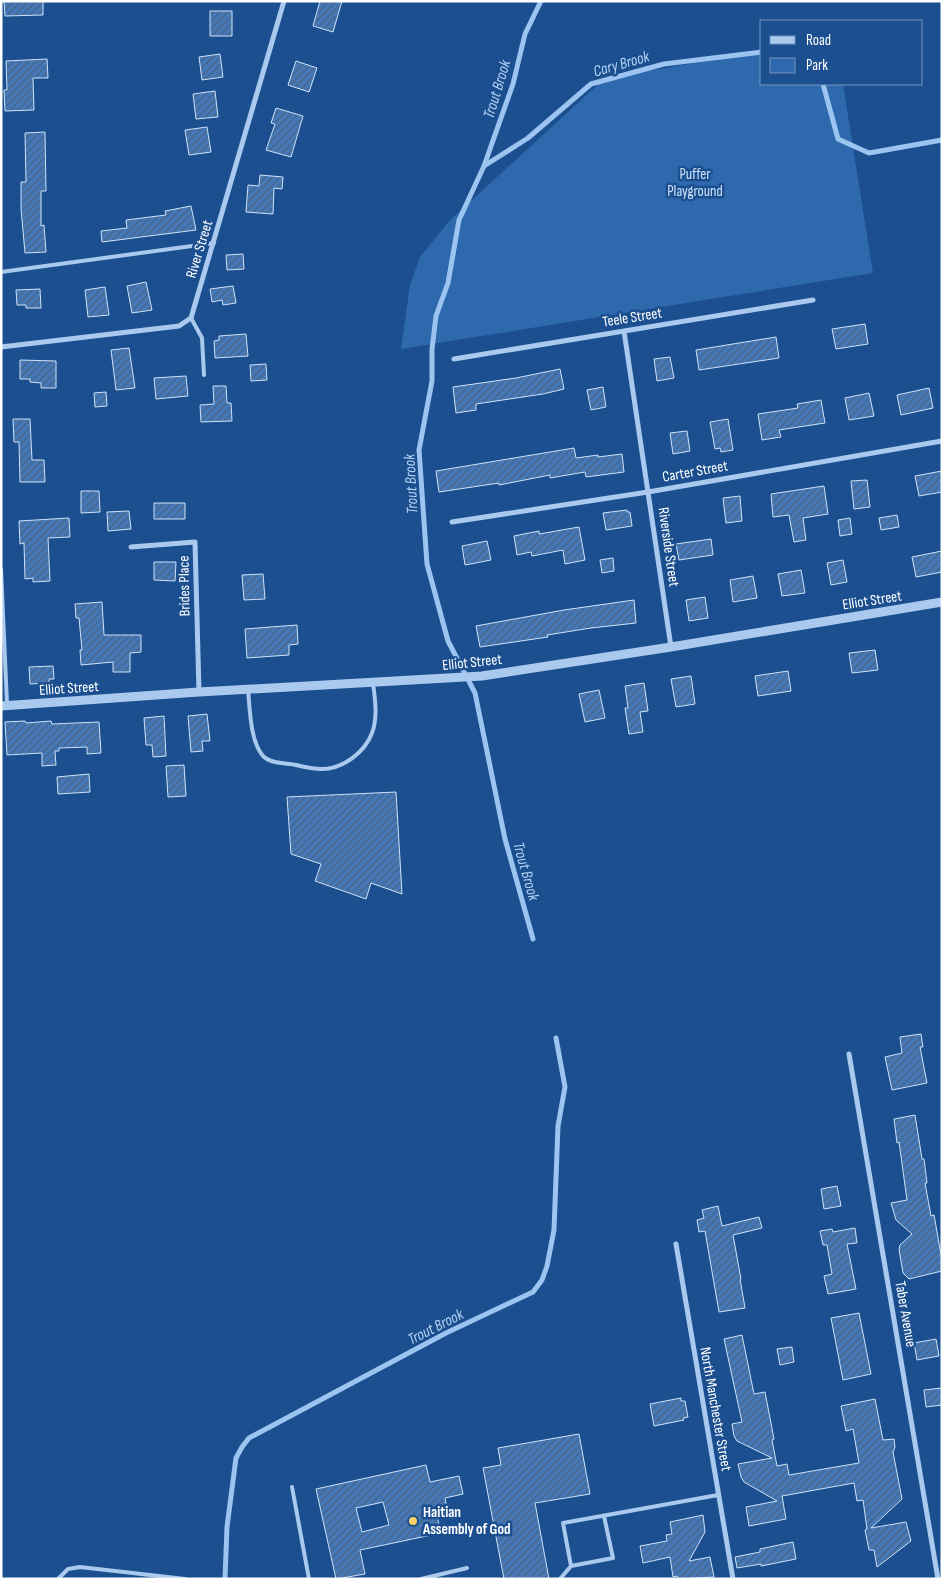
<svg xmlns="http://www.w3.org/2000/svg" width="943" height="1580" font-family="'Sofia Sans Condensed',sans-serif">
<defs>
<pattern id="building-hatch" width="6" height="6" patternUnits="userSpaceOnUse" patternTransform="scale(1.25)"><rect width="6" height="6" fill="#4478b7"/><path d="M-1 1l2-2M0 6l6-6M5 7l2-2" fill="none" stroke="#486282"/></pattern>
</defs>
<rect width="100%" height="100%" fill="#1b4f8f"/>
<!-- park -->
<path fill="#2e69ad" d="M 762,51 L 762,84 L 843,84 L 873,273 L 401,349 L 410,285 L 420,257 L 450,220 L 604,79 Z"/>
<g fill="none" stroke-linecap="round" stroke-linejoin="round">
<!-- stream -->
<path stroke="#9cc4f0" stroke-width="5" d="M 823,84 L 838,139 L 869,153 L 942,140
M 484,166 L 528,138 L 591,84 L 664,64 L 762,52
M 533,939 L 505,839 L 475,693 L 448,641 L 427,564 L 419,450 L 432,381 L 432,349 L 436,316 L 448,283 L 459,220 L 484,166 L 513,84 L 525,34 L 541,1
M 225,1579 L 227,1527 L 236,1458 L 242,1447 L 249,1438 L 446,1333 L 533,1292 L 542,1280 L 547,1266 L 554,1230 L 558,1126 L 565,1087 L 556,1038"/>
</g>
<!-- building -->
<path fill="url(#building-hatch)" stroke="#cfe3fa" fill-rule="evenodd" d="M 4,1 L 43,1 L 43,15 L 5,16 Z
M 320,1 L 342,1 L 333,32 L 313,26 Z
M 210,11 L 232,11 L 232,36 L 210,36 Z
M 220,54 L 223,77 L 202,80 L 199,57 Z
M 47,59 L 48,78 L 33,78 L 34,110 L 5,111 L 4,90 L 7,90 L 6,61 Z
M 296,61 L 317,68 L 309,92 L 288,85 Z
M 215,91 L 218,117 L 196,119 L 193,94 Z
M 276,108 L 303,116 L 291,157 L 266,150 L 275,124 L 271,123 Z
M 207,127 L 211,152 L 189,155 L 185,130 Z
M 45,132 L 46,191 L 41,191 L 41,226 L 44,225 L 46,252 L 25,253 L 21,209 L 21,182 L 26,182 L 25,133 Z
M 260,175 L 283,177 L 282,189 L 274,188 L 273,214 L 246,212 L 248,185 L 259,186 Z
M 191,206 L 196,230 L 102,242 L 101,231 L 127,228 L 126,220 L 166,215 L 165,211 Z
M 243,254 L 244,269 L 227,270 L 226,255 Z
M 146,282 L 152,310 L 132,313 L 127,286 Z
M 233,286 L 236,303 L 223,305 L 222,300 L 212,302 L 210,289 Z
M 105,287 L 109,315 L 88,317 L 85,290 Z
M 40,289 L 41,308 L 26,308 L 26,305 L 17,305 L 16,290 Z
M 865,324 L 868,344 L 836,349 L 832,329 Z
M 246,334 L 248,356 L 215,358 L 214,341 L 219,340 L 219,336 Z
M 776,337 L 779,358 L 699,370 L 696,350 Z
M 129,348 L 135,388 L 116,390 L 111,350 Z
M 670,357 L 674,378 L 657,381 L 654,359 Z
M 20,360 L 56,361 L 56,388 L 41,388 L 41,383 L 30,382 L 30,379 L 20,379 Z
M 266,364 L 267,380 L 251,381 L 250,365 Z
M 560,369 L 564,389 L 543,394 L 476,404 L 476,410 L 456,413 L 453,387 L 516,378 Z
M 186,376 L 188,396 L 156,399 L 154,378 Z
M 213,386 L 226,386 L 227,403 L 231,403 L 232,421 L 201,422 L 200,405 L 214,404 Z
M 603,387 L 606,407 L 591,410 L 587,390 Z
M 929,388 L 933,408 L 901,415 L 897,395 Z
M 106,392 L 107,406 L 95,407 L 94,393 Z
M 869,393 L 874,416 L 849,420 L 845,398 Z
M 821,400 L 825,423 L 779,430 L 781,437 L 762,440 L 758,414 L 798,408 L 797,404 Z
M 13,419 L 30,419 L 32,460 L 44,460 L 45,482 L 20,482 L 19,442 L 14,442 Z
M 728,419 L 733,450 L 721,452 L 720,448 L 715,449 L 710,422 Z
M 687,431 L 690,451 L 673,454 L 670,433 Z
M 574,448 L 576,458 L 598,455 L 598,457 L 622,454 L 624,472 L 586,477 L 585,472 L 550,478 L 550,475 L 499,485 L 499,483 L 439,492 L 436,471 Z
M 942,471 L 942,492 L 919,496 L 915,476 Z
M 867,480 L 870,507 L 854,509 L 851,481 Z
M 824,486 L 828,514 L 803,518 L 806,540 L 794,542 L 789,515 L 773,517 L 771,494 Z
M 81,491 L 99,491 L 100,512 L 81,513 Z
M 740,496 L 742,521 L 726,523 L 723,498 Z
M 154,503 L 185,503 L 185,519 L 154,519 Z
M 627,510 L 627,512 L 630,512 L 632,526 L 606,530 L 603,513 Z
M 129,511 L 131,529 L 108,531 L 107,512 Z
M 897,515 L 899,527 L 881,530 L 879,518 Z
M 69,518 L 70,537 L 48,538 L 50,581 L 33,582 L 33,578 L 25,579 L 24,543 L 20,544 L 19,521 Z
M 850,518 L 852,534 L 840,536 L 838,520 Z
M 579,527 L 585,560 L 565,564 L 563,550 L 532,556 L 531,552 L 517,555 L 514,536 L 539,531 L 539,534 Z
M 711,539 L 713,555 L 679,560 L 676,544 Z
M 487,541 L 491,560 L 465,565 L 462,546 Z
M 942,551 L 942,572 L 916,577 L 912,557 Z
M 613,558 L 614,571 L 602,573 L 600,560 Z
M 843,560 L 847,582 L 831,585 L 827,563 Z
M 154,562 L 176,562 L 175,581 L 154,580 Z
M 801,570 L 805,593 L 782,596 L 778,574 Z
M 263,574 L 265,599 L 244,600 L 242,575 Z
M 753,576 L 757,598 L 733,602 L 730,580 Z
M 705,597 L 708,618 L 689,621 L 686,600 Z
M 634,600 L 636,623 L 591,628 L 547,635 L 548,637 L 480,647 L 476,626 L 564,610 Z
M 102,602 L 104,635 L 141,635 L 141,652 L 130,653 L 130,672 L 113,672 L 113,662 L 81,665 L 80,650 L 82,650 L 79,618 L 76,618 L 75,604 Z
M 297,625 L 298,644 L 289,645 L 289,655 L 247,658 L 245,629 Z
M 875,650 L 878,670 L 852,673 L 849,653 Z
M 53,666 L 54,679 L 49,679 L 49,683 L 30,684 L 29,667 Z
M 788,671 L 791,691 L 758,696 L 755,676 Z
M 691,676 L 695,704 L 676,707 L 671,679 Z
M 644,683 L 648,711 L 640,712 L 643,732 L 629,734 L 625,708 L 628,708 L 625,686 Z
M 599,690 L 605,718 L 585,722 L 579,694 Z
M 207,714 L 210,741 L 202,741 L 203,751 L 191,752 L 188,716 Z
M 164,716 L 166,756 L 153,757 L 152,745 L 146,745 L 144,718 Z
M 25,721 L 26,723 L 51,721 L 52,724 L 99,722 L 101,753 L 87,754 L 87,747 L 59,748 L 59,751 L 55,751 L 56,765 L 42,766 L 42,753 L 7,755 L 5,722 Z
M 184,765 L 186,796 L 168,797 L 166,766 Z
M 89,774 L 90,792 L 58,794 L 57,777 Z
M 396,792 L 402,894 L 371,883 L 366,899 L 315,881 L 321,864 L 291,854 L 287,797 Z
M 921,1034 L 923,1047 L 920,1047 L 927,1083 L 892,1090 L 885,1057 L 902,1053 L 900,1037 Z
M 915,1115 L 922,1159 L 924,1159 L 927,1183 L 925,1183 L 931,1216 L 934,1215 L 942,1260 L 942,1271 L 909,1279 L 903,1273 L 899,1249 L 900,1245 L 912,1234 L 896,1220 L 891,1203 L 907,1200 L 899,1142 L 897,1143 L 894,1119 Z
M 837,1186 L 841,1206 L 824,1209 L 821,1189 Z
M 718,1206 L 722,1226 L 759,1217 L 762,1228 L 733,1235 L 741,1279 L 740,1279 L 745,1308 L 719,1312 L 705,1231 L 699,1232 L 697,1220 L 704,1218 L 702,1210 Z
M 855,1228 L 857,1243 L 847,1244 L 856,1289 L 828,1294 L 824,1276 L 832,1274 L 827,1245 L 823,1245 L 820,1231 L 832,1229 L 833,1232 Z
M 859,1313 L 871,1374 L 843,1380 L 831,1318 Z
M 742,1335 L 754,1394 L 765,1392 L 774,1439 L 772,1440 L 777,1466 L 787,1464 L 789,1475 L 859,1463 L 853,1429 L 846,1431 L 841,1406 L 875,1399 L 883,1440 L 894,1439 L 895,1447 L 893,1452 L 902,1499 L 871,1528 L 906,1522 L 911,1541 L 877,1567 L 874,1550 L 869,1550 L 865,1530 L 867,1529 L 863,1500 L 857,1501 L 854,1483 L 782,1496 L 786,1519 L 749,1526 L 746,1507 L 777,1501 L 744,1482 L 741,1477 L 738,1464 L 772,1458 L 737,1441 L 734,1436 L 732,1424 L 742,1422 L 724,1339 Z
M 936,1339 L 939,1356 L 917,1360 L 914,1343 Z
M 792,1347 L 794,1362 L 780,1365 L 777,1349 Z
M 942,1388 L 942,1405 L 926,1407 L 924,1390 Z
M 681,1398 L 681,1401 L 685,1401 L 688,1417 L 683,1418 L 684,1420 L 654,1426 L 650,1404 Z
M 579,1434 L 590,1494 L 535,1503 L 549,1579 L 504,1579 L 483,1468 L 501,1465 L 498,1448 Z
M 426,1465 L 430,1482 L 459,1476 L 463,1494 L 445,1498 L 448,1514 L 437,1516 L 441,1533 L 360,1550 L 365,1574 L 336,1579 L 316,1489 ZM 383,1502 L 389,1525 L 362,1532 L 356,1508 Z
M 703,1515 L 705,1532 L 689,1561 L 710,1557 L 714,1577 L 678,1579 L 677,1576 L 673,1577 L 670,1557 L 643,1563 L 640,1546 L 667,1541 L 666,1535 L 672,1534 L 670,1522 Z
M 793,1542 L 796,1559 L 761,1566 L 761,1564 L 737,1568 L 735,1557 L 760,1552 L 760,1549 Z"/>
<g fill="none" stroke-linecap="round" stroke-linejoin="round">
<!-- service -->
<path stroke="#a9c9ee" stroke-width="4" d="M 1,272 L 214,243
M 191,318 L 202,338 L 204,375
M 1,569 L 7,704
M 248,690 C 250,709 250,741 263,756 C 271,764 286,763 296,765 C 304,767 314,769 322,769 C 343,769 365,752 372,733 C 378,718 375,698 373,683
M 292,1487 L 309,1579
M 604,1516 L 613,1558 L 571,1566 L 563,1523 L 718,1495
M 58,1579 L 68,1569 L 80,1567 L 185,1579
M 421,1579 L 467,1568
M 560,1579 L 571,1566"/>
<!-- minor -->
<path stroke="#a9c9ee" stroke-width="5" d="M 624,331 L 671,647
M 1,347 L 179,326 L 191,318 L 284,1
M 454,359 L 813,300
M 452,522 L 648,492 L 942,441
M 131,547 L 195,542 L 199,692
M 849,1054 L 938,1579
M 676,1244 L 733,1579"/>
<!-- tertiary -->
<path stroke="#a9c9ee" stroke-width="9" d="M 1,706 L 199,692 L 482,676 L 671,647 L 942,602"/>
</g>
<!-- markers -->
<circle fill="#ffd166" stroke="#1b4f8f" stroke-width="2" cx="413" cy="1521" r="5"/>
<g text-anchor="middle" stroke-width="5" stroke-linejoin="round" paint-order="stroke">
<!-- park labels -->
<g font-size="15" fill="#cfe3fa" stroke="#1b4f8f">
<text x="695" y="179">Puffer<tspan x="695" dy="17">Playground</tspan></text>
</g>
<!-- street labels -->
<g font-size="15" fill="#fff" stroke="#1b4f8f">
<text transform="translate(199 249) rotate(-73)" y="5">River Street</text>
<text transform="translate(632 317) rotate(-9)" y="5">Teele Street</text>
<text transform="translate(695 471) rotate(-10)" y="5">Carter Street</text>
<text transform="translate(669 547) rotate(82)" y="5">Riverside Street</text>
<text transform="translate(184 586) rotate(-91)" y="5">Brides Place</text>
<text transform="translate(872 600) rotate(-9)" y="5">Elliot Street</text>
<text transform="translate(472 662) rotate(-6)" y="5">Elliot Street</text>
<text transform="translate(69 688) rotate(-4)" y="5">Elliot Street</text>
<text transform="translate(906 1314) rotate(80)" y="5">Taber Avenue</text>
<text transform="translate(716 1409) rotate(80)" y="5">North Manchester Street</text>
</g>
<!-- poi labels -->
<g font-size="15" font-weight="bold" fill="#fff" stroke="#1b4f8f" text-anchor="start">
<text x="423" y="1517">Haitian<tspan x="423" dy="17">Assembly of God</tspan></text>
</g>
<!-- water labels -->
<g font-size="16" font-style="italic" fill="#b5d3f5" stroke="#1b4f8f">
<text transform="translate(621 63) rotate(-16)" y="6">Cary Brook</text>
<text transform="translate(496 89) rotate(-73)" y="6">Trout Brook</text>
<text transform="translate(410 484) rotate(-93)" y="6">Trout Brook</text>
<text transform="translate(527 871) rotate(74)" y="6">Trout Brook</text>
<text transform="translate(435 1326) rotate(-27)" y="6">Trout Brook</text>
</g>
</g>
<!-- border -->
<rect width="943" height="1580" fill="none" stroke="#ffffff" stroke-width="5"/>
<!-- legend -->
<rect x="760" y="20" width="162" height="65" fill="#1b4f8f" stroke="#7695bc"/>
<rect x="770" y="36" width="25" height="8" fill="#a9c9ee" stroke="#7695bc"/>
<text x="806" y="45" font-size="15" fill="#ffffff">Road</text>
<rect x="770" y="58" width="25" height="15" fill="#2e69ad" stroke="#7695bc"/>
<text x="806" y="70" font-size="15" fill="#ffffff">Park</text>
</svg>
